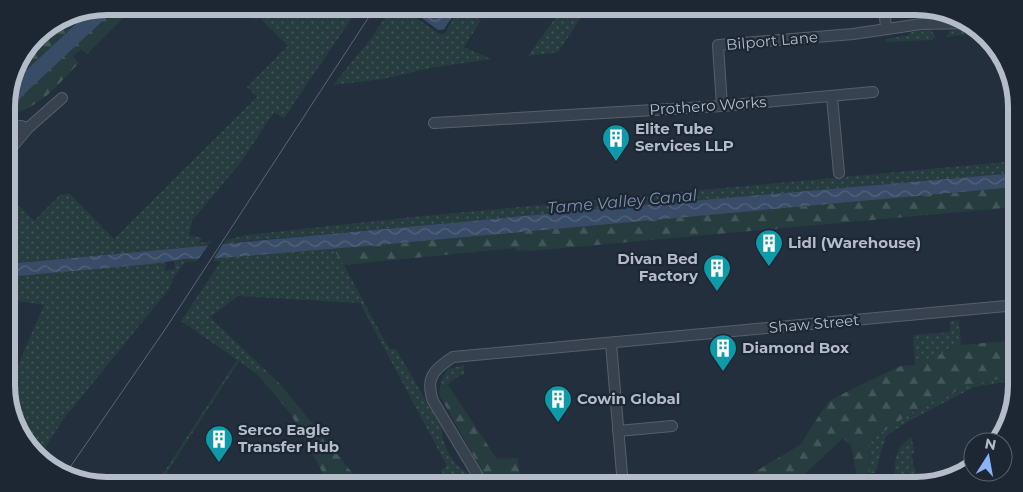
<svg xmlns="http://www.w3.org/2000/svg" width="1023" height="492" font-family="Montserrat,sans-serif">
<defs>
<pattern id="grass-dots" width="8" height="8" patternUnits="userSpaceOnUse" patternTransform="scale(1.25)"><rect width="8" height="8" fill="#263c3f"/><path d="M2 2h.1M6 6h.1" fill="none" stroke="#435659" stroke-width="1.8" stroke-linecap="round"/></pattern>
<pattern id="forest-firs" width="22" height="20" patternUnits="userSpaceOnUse" patternTransform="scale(1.25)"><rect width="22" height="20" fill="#263c3f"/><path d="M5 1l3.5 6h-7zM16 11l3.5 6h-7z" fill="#435659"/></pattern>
<pattern id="water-waves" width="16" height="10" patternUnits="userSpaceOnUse" patternTransform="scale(1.25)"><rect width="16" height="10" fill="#394c67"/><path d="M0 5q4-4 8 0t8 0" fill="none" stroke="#53647b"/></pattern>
</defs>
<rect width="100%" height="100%" fill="#242f3e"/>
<!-- grass -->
<path fill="url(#grass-dots)" d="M 243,6 L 360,6 L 284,118 L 274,112 L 241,162 L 192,221 L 189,235 L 202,238 L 199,243 L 211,241 L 208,245 L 7,264 L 7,193 L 34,221 L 60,195 L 70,194 L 114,239 L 257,97 L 247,87 L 288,46 L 259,17 L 256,20 Z
M 392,6 L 402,6 L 402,8 L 441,35 L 446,32 L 456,13 L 447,6 L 460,6 L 481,20 L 464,47 L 491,59 L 430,68 L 383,79 L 333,85 L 373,36 Z
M 564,6 L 589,6 L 558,52 L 528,56 Z
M 75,13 L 13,76 L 17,63 L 35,44 L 38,45 L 67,15 Z
M 951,29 L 975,29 L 981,33 L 946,37 Z
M 931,30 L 936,38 L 933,38 L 933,40 L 885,42 L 886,39 L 909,35 L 910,32 Z
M 1016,161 L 1016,173 L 235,242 L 223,245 L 226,240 L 247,235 L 412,217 Z
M 333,249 L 344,265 L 389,349 L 396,349 L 441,427 C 442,440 447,454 456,464 C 464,472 474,476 481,486 L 453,486 L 450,480 L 447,482 L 441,470 L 447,466 L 360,303 L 238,296 L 210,317 L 262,367 L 257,374 L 239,361 L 158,486 L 155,486 L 237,360 L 181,321 L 221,261 L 213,261 L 215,257 Z
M 199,258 L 197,261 L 185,262 L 174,277 L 169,289 L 62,421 L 40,457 L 33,451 L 30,440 L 22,434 L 7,398 L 7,390 L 44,305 L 7,299 L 7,277 L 166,262 L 165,271 L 175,269 L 174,261 Z
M 959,320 L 961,345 L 915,365 L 913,335 L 950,332 L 950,321 Z
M 464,365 L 464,375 L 460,375 L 439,391 L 442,379 L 448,369 Z
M 1017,375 L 1017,380 L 974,387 L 907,422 L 886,436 L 875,473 L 870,473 L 869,441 L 922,406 L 970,385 Z
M 911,437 L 915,452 L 911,454 L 914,461 L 912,462 L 917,474 L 895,478 C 895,458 894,450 911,437 Z"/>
<!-- forest -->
<path fill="url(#forest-firs)" d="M 107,6 L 135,6 L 87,54 L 81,49 L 73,56 L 79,63 C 56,86 42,107 8,115 L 7,119 L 6,100 L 13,76 L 75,13 Z
M 1016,187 L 1016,207 L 531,251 L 530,250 L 516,251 L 515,248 L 344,265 L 333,249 Z
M 1017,340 L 1017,375 L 970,385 L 922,406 L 869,441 L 870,473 L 857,476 L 851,446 L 843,438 L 792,486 L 731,486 L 800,445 L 828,402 L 850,390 L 901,366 L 915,365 L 961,345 Z
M 262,367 L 281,385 L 363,486 L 318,486 L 326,479 L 291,414 L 257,374 Z
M 448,385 L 497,459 L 518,458 L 520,481 L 526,486 L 490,486 L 440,396 L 439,391 Z"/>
<!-- water -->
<path fill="url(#water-waves)" d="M 406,6 C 419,6 450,1 452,17 L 444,29 L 438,30 Z
M 1016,173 L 1016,187 L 367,246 L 234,257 L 185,259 L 151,264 L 7,277 L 7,264 L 633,206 Z"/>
<!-- pier -->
<path fill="#242f3e" d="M 224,242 L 213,260 L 197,261 L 210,243 Z"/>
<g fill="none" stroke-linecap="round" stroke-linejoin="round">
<!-- river -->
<path stroke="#394c67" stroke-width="16" d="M 6,102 L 21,86 L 106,7"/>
<!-- street casing -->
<g stroke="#565f6c" stroke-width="12">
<path id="street" d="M 884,6 L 886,28
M 832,97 L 839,173
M 722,106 L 718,45 L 853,34 L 921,24 L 968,23
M 434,123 L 722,106 L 873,92
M 7,127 L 21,126 L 28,128
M 8,152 L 28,128 L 62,98
M 611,343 L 623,486
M 618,431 L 672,426
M 484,486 L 433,401 C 425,378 434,369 453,357 L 1017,305"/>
</g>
<!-- street -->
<use href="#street" stroke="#38414e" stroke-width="10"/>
<!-- tram -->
<path stroke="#5a6575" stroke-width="1" d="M 64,476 L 166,328 L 376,6"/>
</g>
<!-- icons -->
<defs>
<g id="building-pin" transform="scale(1.4375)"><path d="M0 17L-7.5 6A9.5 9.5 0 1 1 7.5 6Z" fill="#0f9aa8" stroke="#1d2633"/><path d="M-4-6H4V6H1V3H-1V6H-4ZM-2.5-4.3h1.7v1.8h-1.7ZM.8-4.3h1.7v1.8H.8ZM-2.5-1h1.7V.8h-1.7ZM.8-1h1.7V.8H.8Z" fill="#fff"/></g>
</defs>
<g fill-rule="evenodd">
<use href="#building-pin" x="616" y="138"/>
<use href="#building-pin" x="769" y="243"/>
<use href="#building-pin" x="717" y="268"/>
<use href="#building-pin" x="723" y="348"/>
<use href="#building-pin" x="558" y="399"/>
<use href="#building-pin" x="219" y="439"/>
</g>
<g text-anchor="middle" stroke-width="4.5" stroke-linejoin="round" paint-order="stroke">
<!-- street labels -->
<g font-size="15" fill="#b4bcc9" stroke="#1d2633">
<text transform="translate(772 41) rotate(-5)" y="5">Bilport Lane</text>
<text transform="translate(708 106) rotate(-4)" y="5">Prothero Works</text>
<text transform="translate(814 324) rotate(-5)" y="5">Shaw Street</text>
</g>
<!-- poi labels -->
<g font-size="15" font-weight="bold" fill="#b4bcc9" stroke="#1d2633" text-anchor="start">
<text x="635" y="134">Elite Tube<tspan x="635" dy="17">Services LLP</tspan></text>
<text x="788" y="248">Lidl (Warehouse)</text>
<text x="698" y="264" text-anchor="end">Divan Bed<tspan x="698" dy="17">Factory</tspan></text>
<text x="742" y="353">Diamond Box</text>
<text x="577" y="404">Cowin Global</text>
<text x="238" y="435">Serco Eagle<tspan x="238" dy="17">Transfer Hub</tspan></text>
</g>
<!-- water labels -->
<g font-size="16" font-style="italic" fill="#7c92b1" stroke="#1d2633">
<text transform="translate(622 201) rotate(-5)" y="6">Tame Valley Canal</text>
</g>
</g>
<!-- crop -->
<path d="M0 0H1023V492H0ZM107 15H916A92 92 0 0 1 1008 107V385A92 92 0 0 1 916 477H107A92 92 0 0 1 15 385V107A92 92 0 0 1 107 15Z" fill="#1d2633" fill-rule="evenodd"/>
<path fill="none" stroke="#b4bcc9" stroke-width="6" d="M107 15H916A92 92 0 0 1 1008 107V385A92 92 0 0 1 916 477H107A92 92 0 0 1 15 385V107A92 92 0 0 1 107 15Z"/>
<!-- north arrow -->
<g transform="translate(988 457) rotate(11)"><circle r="24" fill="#1d2633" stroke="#59626f"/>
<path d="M0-4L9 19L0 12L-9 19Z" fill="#8ab4f8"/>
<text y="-8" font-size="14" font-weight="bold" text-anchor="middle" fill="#b4bcc9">N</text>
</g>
</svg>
